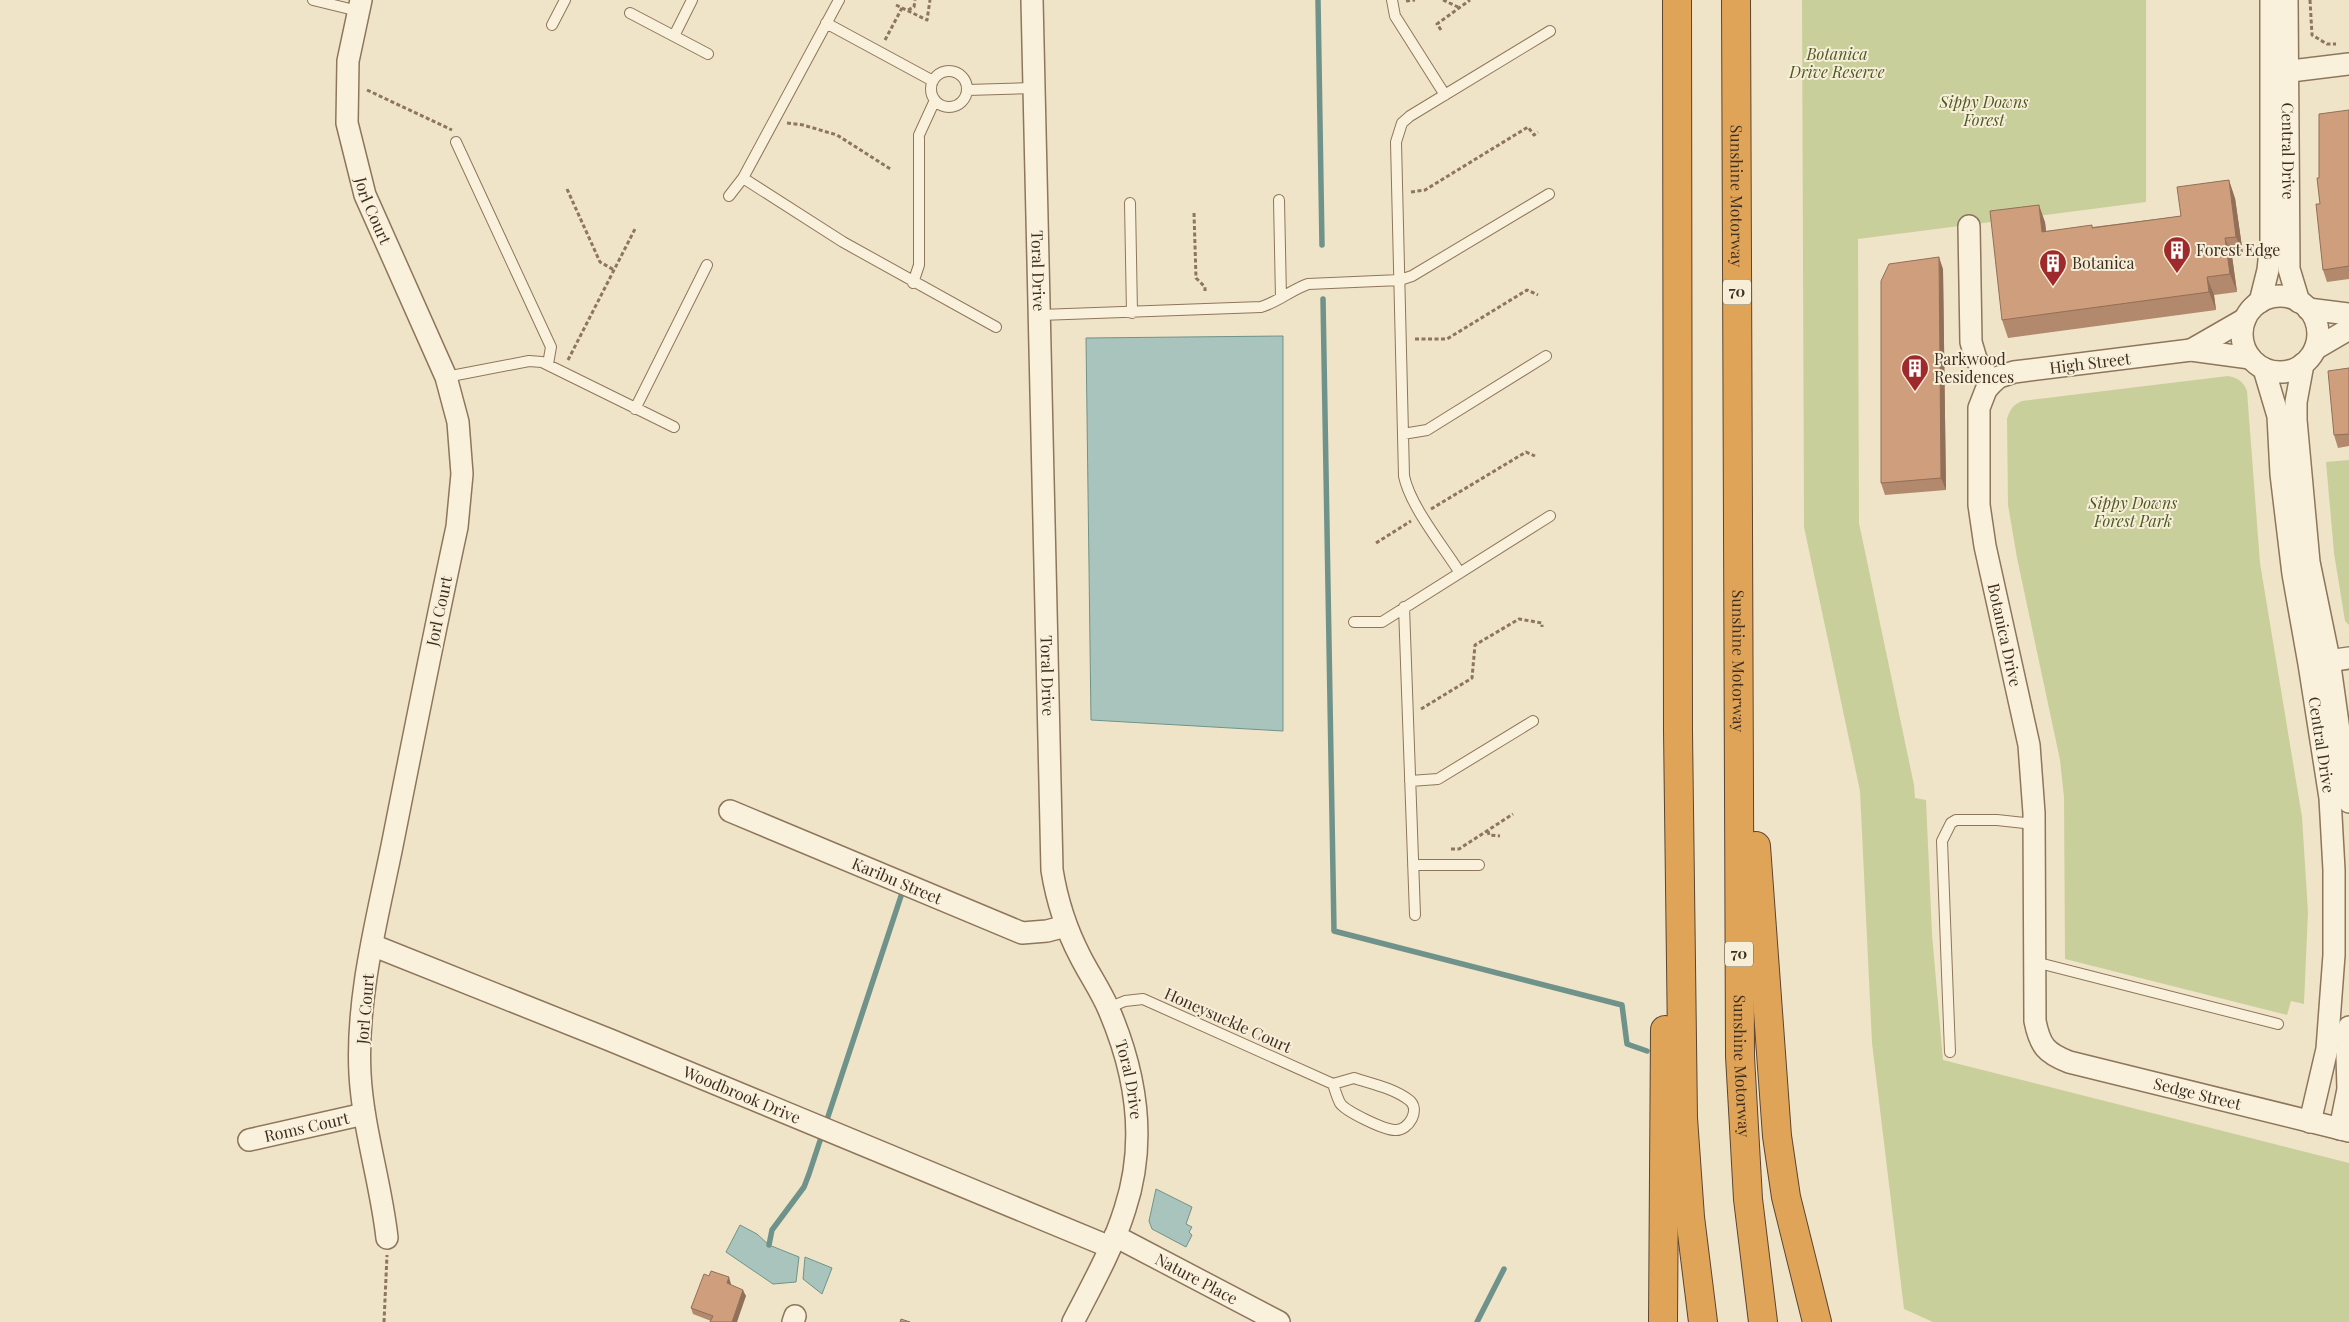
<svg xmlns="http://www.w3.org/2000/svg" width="2349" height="1322" font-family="'Playfair Display',serif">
<rect width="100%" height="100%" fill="#f0e4c8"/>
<!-- green -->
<path fill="#c9cf9b" d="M 1802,0 L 2146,0 L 2146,202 L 1858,239 L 1859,523 L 1914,785 L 1915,798 L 1926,800 L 1932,934 L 1943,1060 L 2349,1163 L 2349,1322 L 1933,1322 L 1904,1309 L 1872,1043 L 1860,791 L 1804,527 Z
M 2228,376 C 2238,378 2243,381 2247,391 L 2260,563 L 2302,817 L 2308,912 L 2304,1004 L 2291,1001 L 2287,1015 L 2065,959 L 2064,797 L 2060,760 L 2017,558 L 2008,505 L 2007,419 C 2010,409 2013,405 2022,401 Z
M 2349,460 L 2349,625 L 2345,621 L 2334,553 L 2326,462 Z"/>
<!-- water -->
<path fill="#a9c4bc" stroke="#6f938a" d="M 1283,336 L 1283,731 L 1091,720 L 1086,338 Z
M 1156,1189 L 1192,1207 L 1186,1224 L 1192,1227 L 1189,1232 L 1192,1235 L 1186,1247 L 1152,1229 L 1149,1221 Z
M 740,1225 L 757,1234 L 769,1245 L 799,1257 L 796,1282 L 773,1284 L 726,1252 Z
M 805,1257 L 832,1268 L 822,1294 L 803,1279 Z"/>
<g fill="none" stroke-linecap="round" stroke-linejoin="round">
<!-- stream -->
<path stroke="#6f938a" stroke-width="5.5" d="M 1318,0 L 1322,245
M 1323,299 L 1334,931 L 1622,1005 L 1627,1044 L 1647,1051
M 769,1245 L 772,1230 L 804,1187 L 809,1174 L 904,887
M 1477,1322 L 1504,1269"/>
<!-- lane casing -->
<g stroke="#8d765c" stroke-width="12">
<path id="lane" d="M 313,0 L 358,11
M 1392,0 L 1395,16 L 1445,95
M 630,13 L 708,54
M 826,23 L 933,81
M 552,25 L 565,0
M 674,36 L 692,0
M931 89a18 18 0 1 1 36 0a18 18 0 1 1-36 0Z
M 967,90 L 1034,88
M 456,142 L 551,347 L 548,364
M 743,178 L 843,242 L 996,327
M 729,196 L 743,178 L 839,0
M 1279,200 L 1281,298
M 1130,203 L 1132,313
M 913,283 L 919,265 L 919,135 L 935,100
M 1040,315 L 1261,307 C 1278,302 1291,290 1308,284 L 1400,280 L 1412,276 L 1549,194
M 446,377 L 529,361 L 542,362 L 674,427
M 635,409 L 707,265
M 1403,434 L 1427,430 L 1546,356
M 1460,573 C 1443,546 1410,506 1404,476 L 1396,142 L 1402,123 L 1410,116 L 1550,31
M 1404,607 L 1415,915
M 1354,622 L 1382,622 L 1550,516
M 1410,781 L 1438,779 L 1533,721
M 1413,865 L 1479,865
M 2035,962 L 2278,1024
M 1108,1008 L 1125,1001 L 1143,999 L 1333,1084
M 1950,1052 L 1942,841 L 1951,823 L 1956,820 L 1997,820 L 2034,824
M 1354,1078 C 1372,1084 1393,1088 1409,1100 C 1421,1109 1409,1131 1395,1130 C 1384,1130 1345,1111 1340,1103 C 1337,1097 1335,1090 1333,1084 Z"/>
</g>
<!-- street casing -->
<g stroke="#8d765c" stroke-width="24">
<g id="street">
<path id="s1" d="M 361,0 L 348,61 L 347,123 L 365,195 L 446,377 L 458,422 L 462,474 L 457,527 C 434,633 413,740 392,846 C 377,920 356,998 360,1074 C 363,1129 381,1183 387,1238"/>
<path id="s2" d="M 1032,0 L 1052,870 C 1057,901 1066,929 1080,956 C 1089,974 1101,991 1109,1010 C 1136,1073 1147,1142 1125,1209 C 1113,1248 1092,1285 1073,1322"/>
<path id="s3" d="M 2287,0 L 2289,269 L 2299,302"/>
<path d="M 2274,73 L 2349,64"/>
<path d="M 1969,226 L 1971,342 L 1976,359 L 1992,383"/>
<circle cx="2280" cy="334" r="38"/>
<path d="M 2260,302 L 2268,270 L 2271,241 L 2271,0"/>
<path d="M 2308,309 L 2349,314"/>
<path d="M 2315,349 L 2349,329"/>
<path d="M 2191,350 L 2245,319"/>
<path id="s4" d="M 2250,358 L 2191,350 L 2014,372 L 1999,377 L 1992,383 L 1986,390 L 1979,408 L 1979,505 L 1985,546 L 2029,745 L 2034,813 L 2035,1021 C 2040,1046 2046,1053 2069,1062 L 2349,1131"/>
<path d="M 2303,364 L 2296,402 L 2296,420 L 2309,562 L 2329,659 L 2349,802"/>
<path id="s5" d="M 2264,369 L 2278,416 L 2281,474 L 2293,574 L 2309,664 L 2330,798 L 2334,870 L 2334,955 L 2327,1049 L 2310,1122"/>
<path d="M 2315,663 L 2349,658"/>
<path id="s6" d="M 730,811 L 1022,933 L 1047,931 L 1066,926"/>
<path id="s7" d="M 372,945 L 610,1040 L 1110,1247"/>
<path d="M 2340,1129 L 2348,1089 L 2347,1056 L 2349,1027"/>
<path id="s8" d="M 249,1140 L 364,1114"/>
<path id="s9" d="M 1115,1236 L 1279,1322"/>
<path d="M 793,1322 L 795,1316"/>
</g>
</g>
<!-- highway casing -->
<g stroke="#5b4430" stroke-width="30">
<g id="highway">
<path d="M 1677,0 L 1678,731 L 1683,1118 L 1690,1217 L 1703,1322"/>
<path id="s10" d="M 1736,0 L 1740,1056 L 1748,1199 L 1763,1322"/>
<path d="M 1756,846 L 1777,1136 L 1786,1197 L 1817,1322"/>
<path d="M 1663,1322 L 1665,1030"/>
</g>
</g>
<!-- path -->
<path stroke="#8d765c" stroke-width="3" stroke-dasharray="4 2.5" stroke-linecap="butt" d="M 1443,0 L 1458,7
M 2310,0 L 2312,35 L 2327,44 L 2336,44
M 1406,1 L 1415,0
M 896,5 L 927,20 L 930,0
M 908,10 L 914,7 L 915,0
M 1441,30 L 1437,24 L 1470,0
M 885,40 L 902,8
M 367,90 L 452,130
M 787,123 L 803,125 L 837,135 L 892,170
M 567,189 L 600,262 L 614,270
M 1411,192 L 1425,190 L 1528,127 L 1534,135 L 1538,132
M 1194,213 L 1196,278 L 1205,287 L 1205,291
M 1415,339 L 1447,339 L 1527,290 L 1538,295
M 568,360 L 636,227
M 1431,509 L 1526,452 L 1535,456
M 1376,543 L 1411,521
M 1421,709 L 1472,678 L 1475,645 L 1519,619 L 1542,623 L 1542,627
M 1488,831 L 1489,835 L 1500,836
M 1451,849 L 1459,849 L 1513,814
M 384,1322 L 387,1255"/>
<!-- lane -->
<use href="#lane" stroke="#faf1dc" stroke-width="10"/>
<!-- street -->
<use href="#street" stroke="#faf1dc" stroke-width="21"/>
<!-- highway -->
<use href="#highway" stroke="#e0a458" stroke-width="28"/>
</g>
<!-- wall -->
<path fill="#b2896c" d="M 2349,110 L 2349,279 L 2327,282 L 2323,270 L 2319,178 Z
M 2235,198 L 2243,254 L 2232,256 L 2237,292 L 2214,295 L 2216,310 L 2008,338 L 2002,320 L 2045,222 L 2046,231 L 2092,227 L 2181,216 Z
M 1943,269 L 1946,490 L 1885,495 L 1881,483 Z
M 2349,368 L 2349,446 L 2338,448 L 2334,435 Z
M 709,1276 L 731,1284 L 731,1285 L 746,1296 L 711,1321 L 693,1314 L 691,1308 Z"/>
<!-- shaded-wall -->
<path fill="#916f58" d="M 2229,180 L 2235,198 L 2243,254 L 2236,237 Z
M 2039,205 L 2045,222 L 2048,250 L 2042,232 Z
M 2225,238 L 2232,256 L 2237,292 L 2230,274 Z
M 1939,257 L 1943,269 L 1946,490 L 1941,478 Z
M 2207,277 L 2214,295 L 2216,310 L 2209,292 Z
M 729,1277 L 731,1284 L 729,1289 L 727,1283 Z
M 743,1290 L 746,1296 L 737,1322 L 732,1322 Z"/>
<!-- building -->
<path fill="#cf9f7d" stroke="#916f58" d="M 2349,110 L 2349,266 L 2323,270 L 2316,204 L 2320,204 L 2317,178 L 2319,178 L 2319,114 Z
M 2229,180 L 2236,237 L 2225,238 L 2230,274 L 2207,277 L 2209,292 L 2002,320 L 1990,211 L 2039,205 L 2042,232 L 2092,225 L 2092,228 L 2181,216 L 2177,187 Z
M 1939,257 L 1941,478 L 1881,483 L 1881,281 L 1889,264 Z
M 2349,368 L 2349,434 L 2334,435 L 2328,371 Z
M 711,1271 L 729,1277 L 727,1283 L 743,1290 L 732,1322 L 710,1322 L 713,1316 L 691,1308 L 704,1274 L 709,1276 Z
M 901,1319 L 910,1322 L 900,1322 Z"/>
<!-- icons -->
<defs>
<g id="building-pin" transform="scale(1.4375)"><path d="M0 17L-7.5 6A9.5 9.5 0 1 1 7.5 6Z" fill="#9e2a2b" stroke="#f7eed8"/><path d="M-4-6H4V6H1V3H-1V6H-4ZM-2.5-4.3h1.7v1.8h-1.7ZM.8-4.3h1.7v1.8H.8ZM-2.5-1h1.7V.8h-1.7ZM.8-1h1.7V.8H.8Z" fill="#fff"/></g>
</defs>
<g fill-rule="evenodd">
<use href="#building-pin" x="2177" y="250"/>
<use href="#building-pin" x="2053" y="263"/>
<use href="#building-pin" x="1915" y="368"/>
</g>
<g text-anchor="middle" stroke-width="4" stroke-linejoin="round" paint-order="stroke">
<!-- shield labels -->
<g fill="#f7eed8" stroke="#756857" stroke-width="1">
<rect x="1723" y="279.5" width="28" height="25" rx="4"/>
<rect x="1725" y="941.5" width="28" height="25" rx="4"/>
</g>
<g font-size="15" font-weight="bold" fill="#3d2e20">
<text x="1737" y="297">70</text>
<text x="1739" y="959">70</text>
</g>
<!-- park labels -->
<g font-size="16" font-style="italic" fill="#4d5a26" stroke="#f7eed8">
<text x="1837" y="60">Botanica<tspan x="1837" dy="18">Drive Reserve</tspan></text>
<text x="1984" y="108">Sippy Downs<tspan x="1984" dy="18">Forest</tspan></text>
<text x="2133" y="509">Sippy Downs<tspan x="2133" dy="18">Forest Park</tspan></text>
</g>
<!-- street labels -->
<g font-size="16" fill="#3d2e20" stroke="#f7eed8">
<text dy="6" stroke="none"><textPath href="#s3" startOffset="151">Central Drive</textPath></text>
<text dy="6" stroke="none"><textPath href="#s10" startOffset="196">Sunshine Motorway</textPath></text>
<text dy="6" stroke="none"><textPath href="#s1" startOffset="216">Jorl Court</textPath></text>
<text dy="6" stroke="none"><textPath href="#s2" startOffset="271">Toral Drive</textPath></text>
<text transform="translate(2090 363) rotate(-7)" y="6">High Street</text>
<text transform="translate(439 611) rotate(-78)" y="6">Jorl Court</text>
<text dy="6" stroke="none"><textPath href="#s4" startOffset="521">Botanica Drive</textPath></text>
<text dy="6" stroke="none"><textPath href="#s10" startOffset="661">Sunshine Motorway</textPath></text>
<text dy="6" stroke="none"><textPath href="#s2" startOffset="676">Toral Drive</textPath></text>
<text dy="6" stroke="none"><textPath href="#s5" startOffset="381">Central Drive</textPath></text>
<text dy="6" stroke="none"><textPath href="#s6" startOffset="181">Karibu Street</textPath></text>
<text transform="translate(365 1009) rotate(-85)" y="6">Jorl Court</text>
<text transform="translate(1228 1020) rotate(24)" y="6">Honeysuckle Court</text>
<text dy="6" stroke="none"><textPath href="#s10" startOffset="1066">Sunshine Motorway</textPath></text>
<text dy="6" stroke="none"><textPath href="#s2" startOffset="1095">Toral Drive</textPath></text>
<text dy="6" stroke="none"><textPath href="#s4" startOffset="1099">Sedge Street</textPath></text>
<text dy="6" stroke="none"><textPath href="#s7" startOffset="399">Woodbrook Drive</textPath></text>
<text dy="6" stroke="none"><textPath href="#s8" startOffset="59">Roms Court</textPath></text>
<text dy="6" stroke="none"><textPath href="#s9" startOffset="92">Nature Place</textPath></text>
</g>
<!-- poi labels -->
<g font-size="16" fill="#3d2e20" stroke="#f7eed8" text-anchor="start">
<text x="2196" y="256">Forest Edge</text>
<text x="2072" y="269">Botanica</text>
<text x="1934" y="365">Parkwood<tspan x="1934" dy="18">Residences</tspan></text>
</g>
</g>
</svg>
